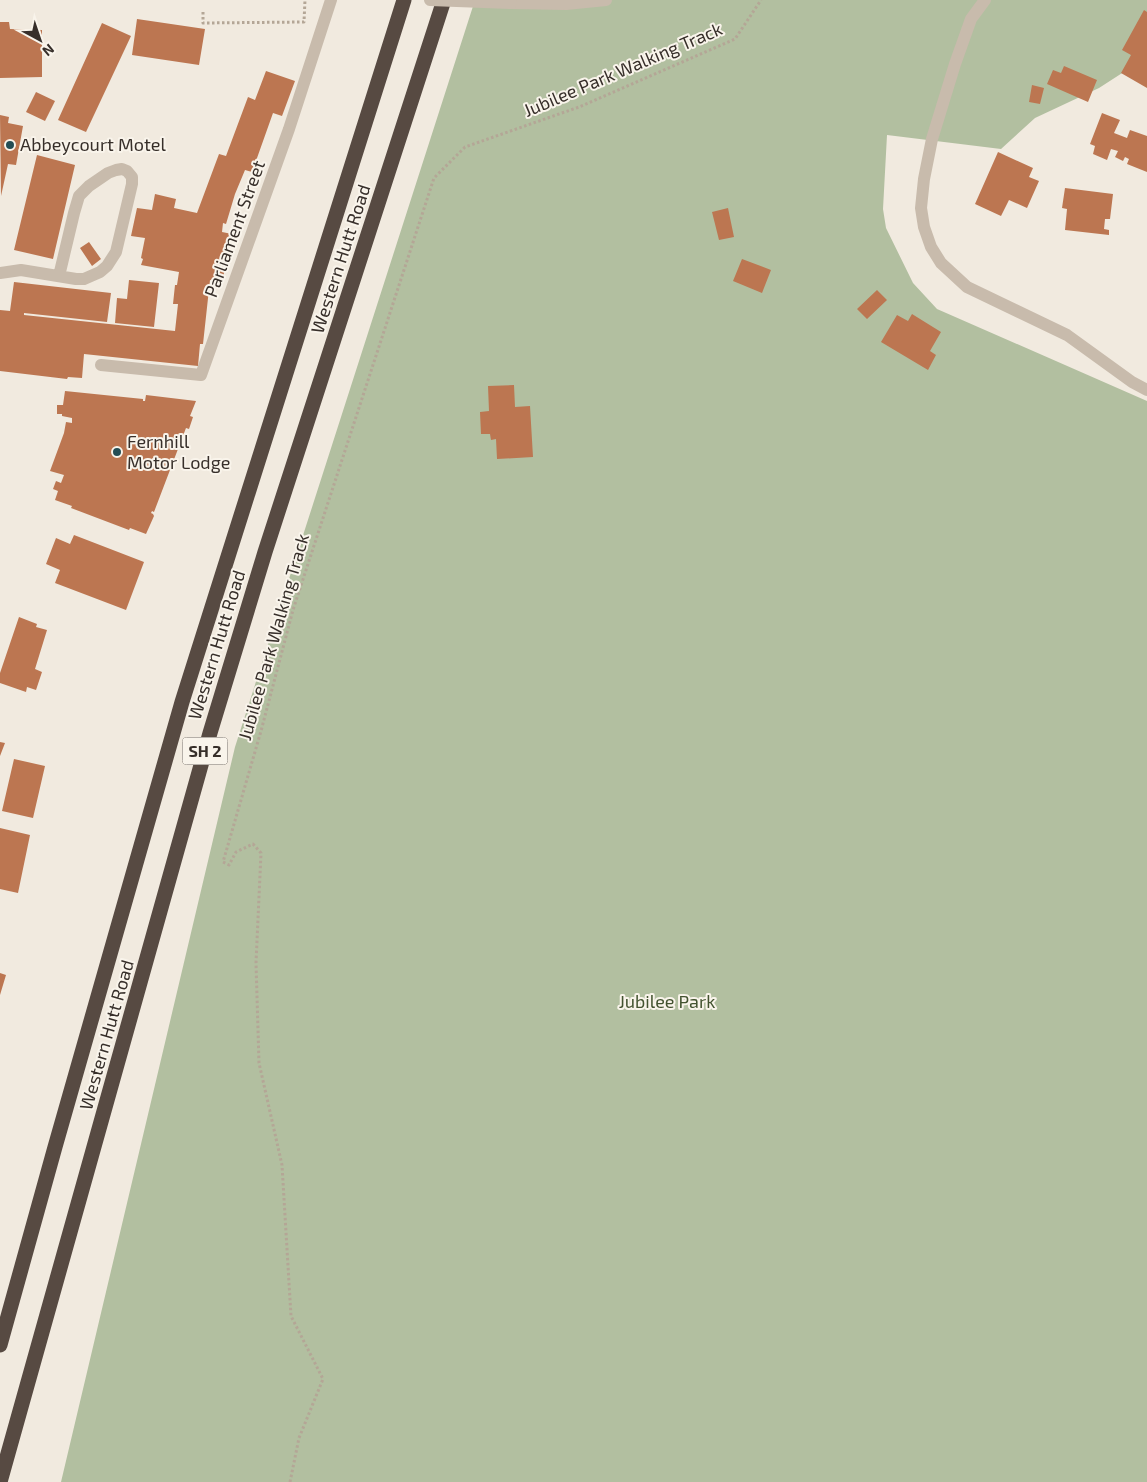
<svg xmlns="http://www.w3.org/2000/svg" width="1147" height="1482" font-family="'Exo 2',sans-serif">
<rect width="100%" height="100%" fill="#f1eadf"/>
<!-- green -->
<path fill="#b2bfa0" d="M 475,0 L 1147,0 L 1147,57 L 1099,88 L 1035,118 L 1001,149 L 887,135 L 883,209 L 886,228 L 913,283 L 937,309 L 1147,401 L 1147,1482 L 61,1482 L 235,747 Z"/>
<!-- building -->
<path fill="#bc7651" d="M 1144,10 L 1147,12 L 1147,88 L 1121,73 L 1131,55 L 1122,50 Z
M 137,19 L 205,29 L 199,65 L 132,55 Z
M 0,22 L 9,22 L 10,29 L 42,30 L 42,77 L 0,78 Z
M 102,23 L 131,36 L 86,132 L 58,120 Z
M 1064,66 L 1097,80 L 1088,102 L 1047,84 L 1053,70 L 1061,73 Z
M 266,71 L 295,81 L 282,116 L 273,113 L 252,172 L 245,170 L 235,194 L 226,224 L 223,223 L 222,232 L 232,234 L 222,283 L 210,280 L 203,344 L 200,344 L 198,366 L 84,354 L 82,378 L 68,377 L 67,379 L 0,371 L 0,310 L 10,311 L 14,282 L 111,293 L 107,322 L 24,313 L 24,315 L 175,331 L 178,304 L 173,304 L 175,285 L 177,285 L 179,272 L 141,265 L 143,259 L 141,258 L 145,238 L 131,236 L 137,208 L 152,210 L 155,194 L 176,199 L 174,208 L 197,213 L 219,154 L 226,156 L 248,97 L 255,100 Z
M 1032,85 L 1044,88 L 1040,104 L 1029,102 Z
M 36,92 L 55,101 L 45,121 L 26,112 Z
M 1102,113 L 1120,120 L 1114,133 L 1127,138 L 1130,130 L 1147,136 L 1147,172 L 1127,164 L 1129,159 L 1125,157 L 1123,161 L 1115,157 L 1118,151 L 1111,149 L 1107,160 L 1093,154 L 1095,146 L 1090,144 Z
M 0,115 L 9,117 L 8,123 L 23,126 L 16,165 L 8,164 L 1,196 Z
M 998,152 L 1033,168 L 1029,177 L 1039,181 L 1027,208 L 1009,200 L 1001,216 L 975,204 Z
M 37,155 L 75,165 L 53,259 L 14,250 Z
M 1065,188 L 1113,194 L 1110,219 L 1105,219 L 1104,229 L 1109,230 L 1109,235 L 1065,230 L 1067,209 L 1062,208 Z
M 728,208 L 734,237 L 719,240 L 712,212 Z
M 89,242 L 101,259 L 92,266 L 80,248 Z
M 742,259 L 771,270 L 762,293 L 733,281 Z
M 129,280 L 159,283 L 154,327 L 115,323 L 117,298 L 127,299 Z
M 877,290 L 887,300 L 867,319 L 857,309 Z
M 912,314 L 941,332 L 930,351 L 936,355 L 928,370 L 881,342 L 897,315 L 908,321 Z
M 514,385 L 515,407 L 530,406 L 533,457 L 497,459 L 496,439 L 491,440 L 490,434 L 481,434 L 480,412 L 489,411 L 488,386 Z
M 65,391 L 143,399 L 143,401 L 145,401 L 146,395 L 196,401 L 190,416 L 193,417 L 189,429 L 186,428 L 154,512 L 152,511 L 151,513 L 153,514 L 154,516 L 146,534 L 130,528 L 129,530 L 71,508 L 72,506 L 55,500 L 58,491 L 53,489 L 56,481 L 61,483 L 64,475 L 50,471 L 64,433 L 66,422 L 72,423 L 72,418 L 62,416 L 62,414 L 57,414 L 57,405 L 63,405 Z
M 74,535 L 144,562 L 126,610 L 55,583 L 60,570 L 46,564 L 56,538 L 70,544 Z
M 19,617 L 37,624 L 36,627 L 47,630 L 35,669 L 42,672 L 36,690 L 27,687 L 26,692 L 0,683 L 0,673 Z
M 0,742 L 5,743 L 0,756 Z
M 14,759 L 45,766 L 33,818 L 2,811 Z
M 0,828 L 30,835 L 18,893 L 0,889 Z
M 0,973 L 6,975 L 0,995 Z"/>
<g fill="none" stroke-linecap="round" stroke-linejoin="round">
<!-- path -->
<path stroke="#b4a696" stroke-width="3" stroke-dasharray="2.5 2.5" stroke-linecap="butt" d="M 203,12 L 203,23 L 304,22 L 305,0
M 290,1482 L 299,1438 L 323,1379 L 291,1316 L 282,1165 L 259,1063 L 256,963 L 261,853 L 253,844 L 236,852 L 229,865 L 223,862 L 261,731 L 293,610 L 434,178 L 465,147 L 579,107 L 735,39 L 761,0"/>
<!-- minor -->
<path stroke="#c8bbac" stroke-width="12" d="M 985,0 L 971,19 L 955,64 L 932,139 L 924,179 L 921,208 L 924,227 L 931,247 L 941,263 L 967,287 L 1067,335 L 1132,382 L 1147,390
M 511,3 L 566,4 L 606,0
M 0,273 L 21,270 L 76,279 L 84,279 L 100,272 L 107,266 L 116,252 L 132,184 L 132,177 L 127,171 L 122,169 L 116,170 L 108,173 L 89,186 L 79,196 L 74,213 L 59,276
M 101,365 L 201,375 L 289,129 L 331,0"/>
<!-- highway -->
<path stroke="#574a42" stroke-width="15" d="M 0,1345 L 55,1147 L 182,702 L 404,0
M 0,1482 L 210,733 L 265,552 L 444,0"/>
<!-- minor-bridge -->
<path stroke="#c8bbac" stroke-width="12" d="M 430,0 L 511,3"/>
</g>
<!-- markers -->
<g fill="#234d55" stroke="#f9f4eb" stroke-width="2">
<circle cx="10" cy="145" r="5"/>
<circle cx="117" cy="452" r="5"/>
</g>
<g text-anchor="middle" stroke-width="4" stroke-linejoin="round" paint-order="stroke">
<!-- shield labels -->
<rect fill="#f9f4eb" stroke="#716a64" stroke-width="1" x="182.5" y="737.5" width="45" height="27" rx="4"/>
<g font-size="16" font-weight="bold" fill="#372f2a">
<text x="205" y="757">SH 2</text>
</g>
<!-- street labels -->
<g font-size="18" fill="#372f2a" stroke="#f9f4eb">
<text transform="translate(623 70) rotate(-23)" y="6">Jubilee Park Walking Track</text>
<text transform="translate(235 229) rotate(-70)" y="6">Parliament Street</text>
<text transform="translate(341 259) rotate(-72)" y="6">Western Hutt Road</text>
<text transform="translate(274 637) rotate(-74)" y="6">Jubilee Park Walking Track</text>
<text transform="translate(217 645) rotate(-73)" y="6">Western Hutt Road</text>
<text transform="translate(107 1035) rotate(-74)" y="6">Western Hutt Road</text>
</g>
<!-- poi labels -->
<g font-size="18" fill="#372f2a" stroke="#f9f4eb" text-anchor="start">
<text x="20" y="151">Abbeycourt Motel</text>
<text x="127" y="448">Fernhill<tspan x="127" dy="21">Motor Lodge</tspan></text>
</g>
<!-- park labels -->
<g font-size="18" fill="#435330" stroke="#f9f4eb">
<text x="667" y="1008">Jubilee Park</text>
</g>
</g>
<!-- north arrow -->
<g transform="translate(40 40) rotate(140)" stroke="#f9f4eb" stroke-width="4" paint-order="stroke">
<path d="M0-4L9 19L0 12L-9 19Z" fill="#372f2a"/>
<text y="-8" font-size="14" font-weight="bold" text-anchor="middle" fill="#372f2a">N</text>
</g>
</svg>
